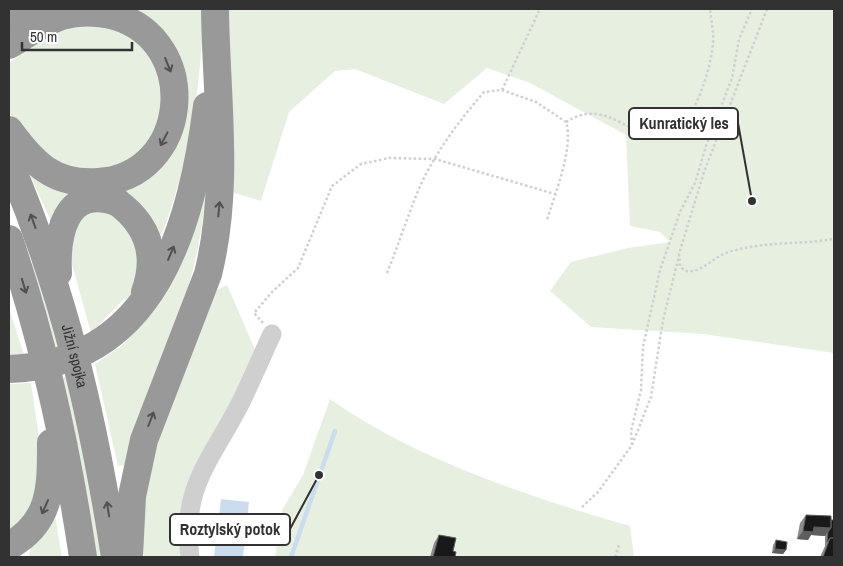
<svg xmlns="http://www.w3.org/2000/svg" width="843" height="566" font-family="'Archivo Narrow',sans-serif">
<rect width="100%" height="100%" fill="#fff"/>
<!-- green -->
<path fill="#e6efe0" d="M 127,9 L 203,9 C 202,85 189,162 162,234 L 158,234 L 142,207 L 124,190 L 184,113 Z
M 229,9 L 834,9 L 834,353 L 703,334 L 591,327 L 550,291 L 571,262 L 628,248 L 670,242 L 660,232 L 630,226 L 626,135 L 530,83 L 487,68 L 444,104 L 355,69 L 335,71 L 289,112 L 261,201 L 232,192 Z
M 90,22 L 127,32 L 153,56 L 165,95 L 156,133 L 132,160 L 87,172 L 53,160 L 19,130 L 9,112 L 9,63 L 48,34 Z
M 32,173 L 76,192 L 51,221 L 30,175 Z
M 206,182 C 203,277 157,376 126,465 L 118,466 L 95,364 L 125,343 L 155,307 Z
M 104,210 L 127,223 L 141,261 L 131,300 L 124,299 L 91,333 L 67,246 L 82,214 Z
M 31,263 L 34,263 L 60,346 L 53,349 Z
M 227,285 L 257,354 L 181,518 L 180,557 L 144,557 L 142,516 L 150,458 L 211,293 Z
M 9,308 L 24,355 L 9,356 Z
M 68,376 L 104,557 L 95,557 L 61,378 Z
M 31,383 L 43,464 L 41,495 L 9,537 L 9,384 Z
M 330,399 C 415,459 529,497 630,526 L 634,557 L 275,557 L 282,510 L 303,475 Z
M 55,516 L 62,557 L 28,557 L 31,547 L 43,536 Z"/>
<!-- water -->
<path fill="#ccdcef" d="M 221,499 L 249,502 L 243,557 L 214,557 Z"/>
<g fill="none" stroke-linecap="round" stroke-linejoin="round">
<!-- stream -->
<path stroke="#ccdcef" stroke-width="4.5" d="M 291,557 L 335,431"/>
<!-- path -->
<path stroke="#cfcfcf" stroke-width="2.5" stroke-dasharray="2.5 2.5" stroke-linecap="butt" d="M 767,9 L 704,172 L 679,254 L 680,266 L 685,271 C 701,274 712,258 726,253 C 760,241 799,245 834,239
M 502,90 L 540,9
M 566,122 C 605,97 629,137 660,137 C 692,136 711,69 713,43 C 714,32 711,20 710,9
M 387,273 C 398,246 407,218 418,191 C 434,154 458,122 484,92 L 502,90 L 536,102 L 566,122 C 574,147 555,194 547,220
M 263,323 L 254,313 L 272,292 L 298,268 L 332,186 L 361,164 L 389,158 L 435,159 L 555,194
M 632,445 L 631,431 L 641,390 L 643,347 L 660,270 L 680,212 L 695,183 L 706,146 L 732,78 L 739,39 L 752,9
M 582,507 L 598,492 L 632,445 L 651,397 L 663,320 L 679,256
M 615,557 L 619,545"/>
<!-- minor -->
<path stroke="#cfcfcf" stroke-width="19" d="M 190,557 C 180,487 213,458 242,400 C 252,379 262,356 272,334"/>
<!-- highway -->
<g stroke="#999" stroke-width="28">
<path d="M 9,30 L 29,9"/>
<path d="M 9,45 C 26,35 43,22 62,16 C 79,11 98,12 115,16 C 203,42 190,177 98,182 C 53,185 33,163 9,130"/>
<path id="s1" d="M 9,162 C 65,294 93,416 115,557"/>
<path d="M 82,184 C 130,202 165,237 145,292"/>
<path d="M 9,239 C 44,343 67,450 83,557"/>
<path d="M 58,273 C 56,235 65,184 117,202"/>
<path d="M 9,369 C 155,364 192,226 207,106"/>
<path d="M 9,546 C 52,522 51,486 51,443"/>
<path d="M 129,557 L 132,496 L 144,440 L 208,274 C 230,186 216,98 215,9"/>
</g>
</g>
<!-- wall -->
<path fill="#8c8c8c" d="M 806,515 L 831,520 L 834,557 L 820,557 L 825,546 L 825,536 L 811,535 L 808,540 L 797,539 L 800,523 Z
M 439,535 L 453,551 L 455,557 L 430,557 L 434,543 Z
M 776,540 L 786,550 L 783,554 L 772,553 L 773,545 Z"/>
<!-- shaded-wall -->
<path fill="#5e5e5e" d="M 814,527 L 831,528 L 825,536 L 811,535 L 808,540 L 797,539 L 803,531 Z
M 775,549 L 786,550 L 783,554 L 772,553 Z"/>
<!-- building -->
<path fill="#191919" stroke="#5e5e5e" d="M 806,515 L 831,516 L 831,528 L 814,527 L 813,532 L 803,531 Z
M 831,520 L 834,520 L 834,538 L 830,538 L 827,542 L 828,532 L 831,528 Z
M 439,535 L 456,538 L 453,551 L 456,552 L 455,557 L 433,557 Z
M 830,538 L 834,538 L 834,557 L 823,557 Z
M 776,540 L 787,542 L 786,550 L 775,549 Z"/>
<!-- one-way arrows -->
<defs><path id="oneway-shaft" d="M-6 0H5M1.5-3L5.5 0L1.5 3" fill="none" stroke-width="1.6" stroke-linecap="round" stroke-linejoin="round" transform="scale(1.25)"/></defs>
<g stroke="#515151">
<use href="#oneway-shaft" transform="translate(168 65) rotate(68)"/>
<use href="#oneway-shaft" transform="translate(164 139) rotate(118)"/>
<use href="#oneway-shaft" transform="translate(219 209) rotate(-84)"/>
<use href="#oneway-shaft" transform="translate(33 221) rotate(-110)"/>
<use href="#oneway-shaft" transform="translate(171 253) rotate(-67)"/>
<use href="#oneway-shaft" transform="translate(24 286) rotate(73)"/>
<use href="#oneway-shaft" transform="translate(151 419) rotate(-69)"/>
<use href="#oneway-shaft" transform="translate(45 507) rotate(114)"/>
<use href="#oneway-shaft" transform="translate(108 509) rotate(-99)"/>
</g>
<g text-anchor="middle" stroke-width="5" stroke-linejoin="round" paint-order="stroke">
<!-- street labels -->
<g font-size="15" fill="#323232" stroke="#fff">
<text dy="5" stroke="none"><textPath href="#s1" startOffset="205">Jižní spojka</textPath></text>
</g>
</g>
<!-- callouts -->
<path fill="none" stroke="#323232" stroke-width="2" d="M752 201L738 123M319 475L290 529"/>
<g fill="#323232" stroke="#fff" stroke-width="2">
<circle cx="752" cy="201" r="5"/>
<circle cx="319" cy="475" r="5"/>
</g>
<g fill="#fff" stroke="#323232" stroke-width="2">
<rect x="629" y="108" width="109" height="31" rx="5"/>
<rect x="170" y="514" width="120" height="31" rx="5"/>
</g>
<g font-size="16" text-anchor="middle" font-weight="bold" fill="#323232">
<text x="684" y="129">Kunratický les</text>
<text x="230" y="535">Roztylský potok</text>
</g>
<!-- border -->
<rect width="843" height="566" fill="none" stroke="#323232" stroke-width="20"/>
<!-- scale -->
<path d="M22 42v8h110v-8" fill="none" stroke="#323232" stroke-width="2.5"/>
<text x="30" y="42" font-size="15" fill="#323232" stroke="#ffffff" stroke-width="4" paint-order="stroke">50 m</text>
</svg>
